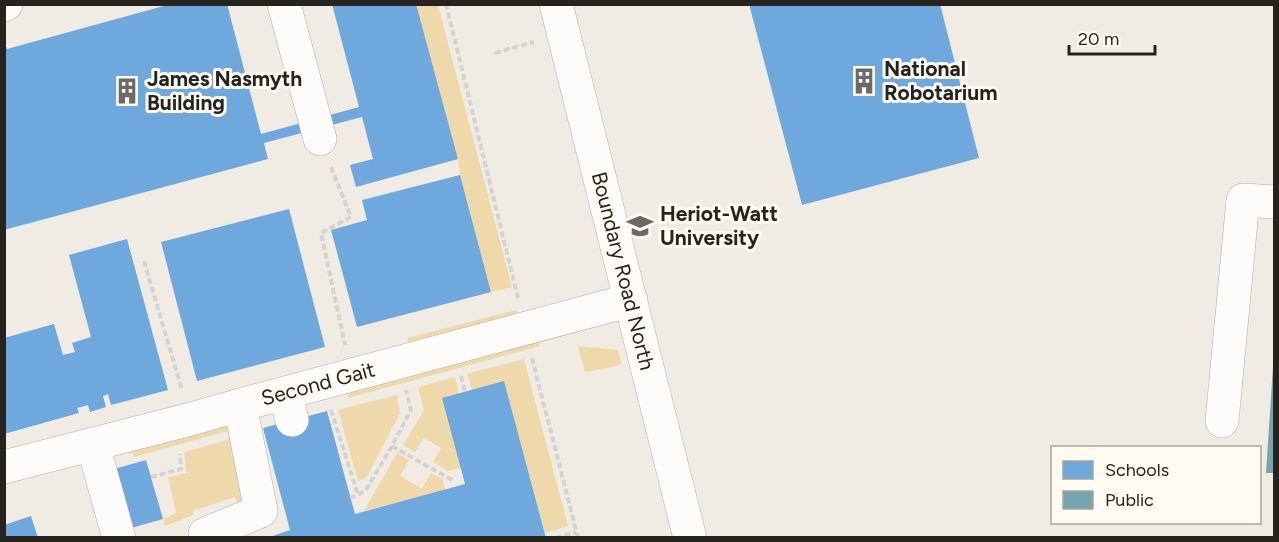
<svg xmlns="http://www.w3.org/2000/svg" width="1279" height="542" font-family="Figtree,sans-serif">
<rect width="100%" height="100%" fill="#f0ece4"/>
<!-- green -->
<path fill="#efd9ab" d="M 416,5 L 438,5 L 512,287 L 491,292 L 460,175 L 458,159 Z
M 516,310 L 517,316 L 409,346 L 407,338 Z
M 538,340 L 540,346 L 348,398 L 347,391 Z
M 578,346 L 618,350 L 621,364 L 612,367 L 585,372 Z
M 524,359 L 568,526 L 545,533 L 504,382 L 472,390 L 467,374 Z
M 455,377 L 459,394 L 461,468 L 448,471 L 433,462 L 441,448 L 424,438 L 415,452 L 403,445 L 424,410 L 418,387 Z
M 397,395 L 400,413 L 367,477 L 358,481 L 338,410 Z
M 227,426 L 232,430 L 134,457 L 132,450 Z
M 237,437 L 252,489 L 239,509 L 235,497 L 193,511 L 193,515 L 165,526 L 163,519 L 176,513 L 168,477 L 186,473 L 184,452 Z
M 397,453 L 409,460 L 400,476 L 422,489 L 431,473 L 443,479 L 445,490 L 364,511 Z"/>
<!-- schools -->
<path fill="#6fa8dc" d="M 171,4 L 227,4 L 261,134 L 359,107 L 332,4 L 416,4 L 458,159 L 356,187 L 350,165 L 373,159 L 362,117 L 264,143 L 268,159 L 4,230 L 4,41 L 7,49 Z
M 749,4 L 940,4 L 979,158 L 802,205 Z
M 460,175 L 491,292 L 357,327 L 331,230 L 367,220 L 362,200 Z
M 289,209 L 325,347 L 197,381 L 161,242 Z
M 127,239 L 168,390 L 111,405 L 108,394 L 103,396 L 106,407 L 90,412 L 88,405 L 77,408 L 79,413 L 4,434 L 4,338 L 54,324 L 63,355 L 75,352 L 72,343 L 91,337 L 69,255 Z
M 504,381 L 546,538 L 267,538 L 290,530 L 263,428 L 327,411 L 355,514 L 465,484 L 442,398 Z
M 146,460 L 163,519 L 131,528 L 114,469 Z
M 31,516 L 38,538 L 4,538 L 4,525 Z"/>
<!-- public -->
<path fill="#76a5af" d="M 1273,366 L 1274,366 L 1274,473 L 1266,473 Z"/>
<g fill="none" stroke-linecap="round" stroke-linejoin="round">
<!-- minor casing -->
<g stroke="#b0ada8" stroke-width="34">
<path id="minor" d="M 284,4 L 320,139
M 556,4 L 690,538
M 4,5 L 6,4
M 285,393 L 292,420
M 1222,421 L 1243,200 L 1274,202
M 93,445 L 119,538
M 4,467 L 191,419 L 240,405 L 631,300
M 205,534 L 261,511 L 240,405"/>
</g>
<!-- path -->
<path stroke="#d5d3d1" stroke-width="4" stroke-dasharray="6 3" stroke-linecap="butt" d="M 446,4 L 518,298
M 495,53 L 534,42
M 331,167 L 351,217 L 321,233 L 345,345
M 144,261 L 182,390
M 532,358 L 578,538
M 461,376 L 465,392
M 331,410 L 358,495
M 392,446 L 452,480
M 151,477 L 181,469 L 180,454
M 350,498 L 358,495 L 366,490 L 392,446 L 411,410 L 406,390
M 556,538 L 576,532"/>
<!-- minor -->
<use href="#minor" stroke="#fdfcfb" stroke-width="33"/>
</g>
<!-- icons -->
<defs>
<g id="building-bare" transform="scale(2.07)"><path d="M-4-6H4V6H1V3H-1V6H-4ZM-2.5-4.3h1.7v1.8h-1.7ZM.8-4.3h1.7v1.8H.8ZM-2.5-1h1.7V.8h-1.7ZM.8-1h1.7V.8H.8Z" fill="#6d6964" stroke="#fffbf3" stroke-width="2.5" paint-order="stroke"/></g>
<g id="university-bare" transform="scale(2.07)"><path d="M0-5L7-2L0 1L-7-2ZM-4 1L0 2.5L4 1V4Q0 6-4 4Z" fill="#6d6964" stroke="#fffbf3" stroke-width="2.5" paint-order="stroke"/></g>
</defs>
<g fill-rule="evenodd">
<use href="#building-bare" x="864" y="81"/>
<use href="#building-bare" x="127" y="91"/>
<use href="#university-bare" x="640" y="226"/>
</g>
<g text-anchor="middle" stroke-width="6" stroke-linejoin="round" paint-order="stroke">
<!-- poi labels -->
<g font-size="21" font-weight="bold" fill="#26231f" stroke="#fffbf3" text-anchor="start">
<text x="884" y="76">National<tspan x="884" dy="24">Robotarium</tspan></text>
<text x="147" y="86">James Nasmyth<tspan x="147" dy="24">Building</tspan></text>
<text x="660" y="221">Heriot-Watt<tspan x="660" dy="24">University</tspan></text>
</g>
<!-- street labels -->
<g font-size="21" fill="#26231f" stroke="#fffbf3">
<text transform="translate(623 271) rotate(76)" y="7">Boundary Road North</text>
<text transform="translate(318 384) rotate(-15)" y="7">Second Gait</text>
</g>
</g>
<!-- border -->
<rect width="1279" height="542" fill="none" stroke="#26231f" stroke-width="12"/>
<!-- legend -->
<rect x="1051" y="446" width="210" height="78" fill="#fffbf3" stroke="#a8a59e" stroke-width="1.5"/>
<rect x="1063" y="461" width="30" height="18" fill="#6fa8dc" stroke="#a8a59e" stroke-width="1.5"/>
<text x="1105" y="476" font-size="18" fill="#26231f">Schools</text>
<rect x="1063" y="491" width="30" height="18" fill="#76a5af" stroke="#a8a59e" stroke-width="1.5"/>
<text x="1105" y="506" font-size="18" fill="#26231f">Public</text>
<!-- scale -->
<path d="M1069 45v9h86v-9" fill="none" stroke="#26231f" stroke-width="3"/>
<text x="1078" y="45" font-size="18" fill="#26231f" stroke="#fffbf3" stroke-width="4.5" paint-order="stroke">20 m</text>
</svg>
